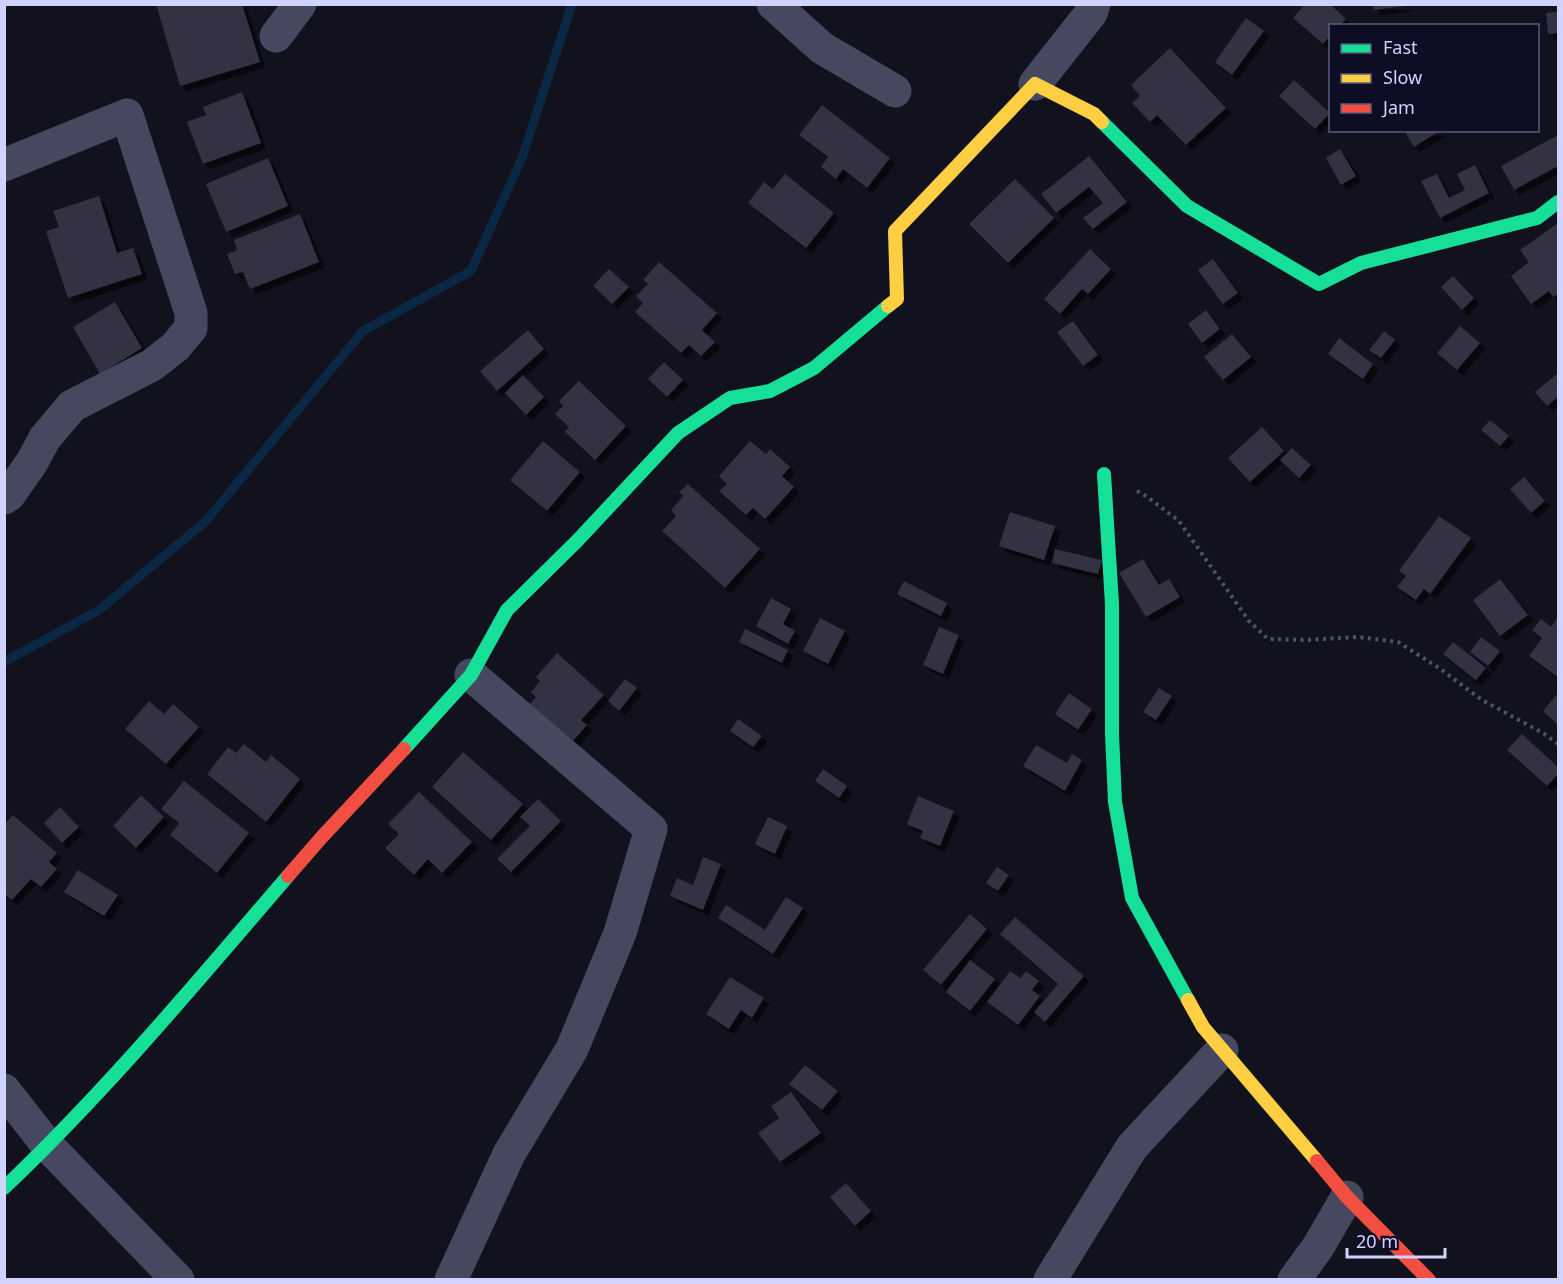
<svg xmlns="http://www.w3.org/2000/svg" width="1563" height="1284" font-family="'Noto Sans',sans-serif">
<defs>
<filter id="shadow"><feDropShadow dx="5.5" dy="5.5" stdDeviation="0" flood-color="#0009"/></filter>
</defs>
<rect width="100%" height="100%" fill="#12121f"/>
<g fill="none" stroke-linecap="round" stroke-linejoin="round">
<!-- stream -->
<path stroke="#0a2744" stroke-width="9" d="M 4,662 L 99,610 L 206,521 L 363,331 L 471,271 L 522,158 L 572,4"/>
</g>
<!-- building -->
<path fill="#303042" filter="url(#shadow)" d="M 156,4 L 242,4 L 260,62 L 180,86 Z
M 1305,4 L 1330,4 L 1346,19 L 1339,26 L 1330,26 L 1330,36 L 1323,44 L 1293,18 Z
M 1373,4 L 1406,4 L 1406,6 L 1374,10 Z
M 1558,12 L 1558,33 L 1548,34 L 1546,13 Z
M 1246,18 L 1264,31 L 1232,75 L 1215,62 Z
M 1170,48 L 1226,108 L 1186,145 L 1157,115 L 1150,122 L 1132,103 L 1140,96 L 1131,85 Z
M 1294,80 L 1330,113 L 1315,129 L 1279,96 Z
M 242,92 L 261,143 L 203,164 L 187,122 L 206,115 L 203,107 Z
M 822,105 L 890,158 L 867,188 L 843,169 L 836,179 L 821,167 L 828,157 L 799,135 Z
M 1404,130 L 1441,130 L 1414,147 Z
M 1558,135 L 1558,166 L 1514,190 L 1501,166 Z
M 1340,149 L 1356,176 L 1341,185 L 1326,158 Z
M 1089,156 L 1127,202 L 1093,229 L 1083,218 L 1103,203 L 1089,187 L 1056,213 L 1041,194 Z
M 268,158 L 288,206 L 226,232 L 206,184 Z
M 1475,165 L 1489,193 L 1440,218 L 1421,181 L 1437,174 L 1449,198 L 1465,190 L 1457,174 Z
M 785,174 L 834,213 L 806,248 L 748,203 L 764,182 L 773,189 Z
M 1015,179 L 1054,218 L 1008,263 L 969,224 Z
M 99,196 L 117,253 L 133,248 L 142,274 L 68,298 L 46,231 L 59,227 L 53,211 Z
M 300,214 L 319,262 L 250,289 L 243,272 L 235,274 L 227,254 L 237,250 L 234,240 Z
M 1558,223 L 1558,294 L 1553,297 L 1549,291 L 1531,304 L 1511,276 L 1529,262 L 1520,250 Z
M 1090,249 L 1111,269 L 1088,294 L 1082,289 L 1060,314 L 1044,299 Z
M 1213,259 L 1238,293 L 1223,304 L 1198,270 Z
M 659,262 L 717,313 L 702,330 L 715,342 L 701,356 L 689,345 L 681,353 L 635,312 L 643,303 L 636,296 L 648,284 L 643,280 Z
M 609,269 L 629,287 L 612,304 L 593,286 Z
M 1453,276 L 1474,298 L 1462,310 L 1441,287 Z
M 115,302 L 142,348 L 100,374 L 73,327 Z
M 1206,310 L 1220,329 L 1202,343 L 1188,324 Z
M 1073,321 L 1098,355 L 1083,366 L 1057,332 Z
M 1460,326 L 1480,343 L 1457,370 L 1437,353 Z
M 528,330 L 544,349 L 497,391 L 480,371 Z
M 1384,331 L 1395,340 L 1381,358 L 1369,350 Z
M 1232,334 L 1251,357 L 1223,380 L 1204,357 Z
M 1339,338 L 1373,364 L 1363,379 L 1328,354 Z
M 664,362 L 683,380 L 667,397 L 648,379 Z
M 1558,373 L 1558,397 L 1547,406 L 1535,392 Z
M 523,375 L 544,397 L 526,415 L 505,393 Z
M 579,381 L 626,426 L 595,460 L 565,432 L 569,427 L 555,414 L 563,406 L 559,401 Z
M 1490,420 L 1509,436 L 1500,446 L 1481,430 Z
M 1262,427 L 1284,451 L 1250,482 L 1228,458 Z
M 543,441 L 580,472 L 547,511 L 510,480 Z
M 750,441 L 766,454 L 770,449 L 790,467 L 782,476 L 794,487 L 765,519 L 753,508 L 746,515 L 719,491 L 727,484 L 719,476 Z
M 1292,448 L 1311,465 L 1299,478 L 1280,460 Z
M 1524,477 L 1545,501 L 1531,513 L 1510,489 Z
M 688,484 L 760,549 L 725,588 L 662,531 L 676,516 L 671,510 L 683,496 L 679,492 Z
M 1010,512 L 1055,526 L 1044,560 L 999,546 Z
M 1439,516 L 1471,538 L 1430,594 L 1424,589 L 1416,600 L 1397,587 L 1406,576 L 1399,571 Z
M 1055,549 L 1102,560 L 1098,574 L 1052,563 Z
M 1143,559 L 1159,585 L 1169,579 L 1180,597 L 1146,617 L 1119,573 Z
M 1500,579 L 1528,615 L 1500,636 L 1473,600 Z
M 904,581 L 947,603 L 941,616 L 897,594 Z
M 771,598 L 791,609 L 783,624 L 795,631 L 788,644 L 756,626 Z
M 1558,617 L 1558,677 L 1529,656 L 1542,638 L 1532,630 L 1541,619 L 1551,627 Z
M 820,618 L 845,631 L 828,664 L 803,651 Z
M 939,627 L 959,635 L 943,674 L 923,665 Z
M 745,629 L 788,650 L 782,663 L 739,642 Z
M 1481,637 L 1500,651 L 1488,666 L 1470,652 Z
M 1453,642 L 1486,668 L 1476,680 L 1443,654 Z
M 557,653 L 604,695 L 581,720 L 587,725 L 572,742 L 530,704 L 536,697 L 531,692 L 540,681 L 536,677 Z
M 625,679 L 637,688 L 619,711 L 608,701 Z
M 1159,688 L 1172,696 L 1156,720 L 1143,712 Z
M 1069,693 L 1092,709 L 1078,730 L 1055,714 Z
M 1558,693 L 1558,725 L 1543,711 Z
M 149,701 L 164,714 L 173,704 L 199,727 L 166,764 L 125,729 Z
M 738,719 L 762,736 L 753,747 L 730,731 Z
M 1522,734 L 1558,767 L 1558,774 L 1547,786 L 1507,750 Z
M 244,744 L 266,762 L 271,755 L 300,779 L 266,822 L 207,774 L 228,747 L 236,753 Z
M 1036,745 L 1067,763 L 1072,754 L 1082,760 L 1065,791 L 1023,766 Z
M 463,752 L 523,804 L 491,840 L 432,787 Z
M 823,769 L 847,786 L 839,798 L 815,781 Z
M 184,781 L 249,833 L 217,873 L 170,835 L 179,823 L 161,809 Z
M 419,792 L 472,842 L 442,873 L 428,859 L 414,875 L 385,848 L 399,834 L 388,824 Z
M 141,795 L 164,817 L 136,848 L 113,826 Z
M 918,796 L 954,811 L 940,846 L 920,838 L 923,831 L 907,824 Z
M 538,799 L 561,821 L 511,872 L 497,859 L 530,826 L 520,817 Z
M 60,807 L 79,827 L 62,843 L 44,823 Z
M 13,815 L 57,853 L 49,862 L 57,869 L 41,887 L 31,879 L 12,900 L 4,894 L 4,825 Z
M 768,817 L 787,826 L 775,854 L 755,844 Z
M 703,857 L 721,864 L 703,910 L 670,896 L 677,878 L 693,885 Z
M 997,867 L 1009,875 L 998,891 L 986,883 Z
M 78,870 L 118,895 L 104,916 L 64,892 Z
M 786,897 L 803,908 L 773,954 L 718,918 L 726,905 L 765,930 Z
M 970,914 L 987,929 L 941,985 L 923,970 Z
M 1015,917 L 1084,976 L 1045,1022 L 1034,1012 L 1058,984 L 1000,934 Z
M 970,960 L 995,979 L 970,1011 L 946,992 Z
M 1010,971 L 1020,978 L 1026,971 L 1039,981 L 1032,990 L 1040,996 L 1018,1025 L 987,1002 Z
M 730,977 L 764,998 L 752,1018 L 741,1010 L 729,1029 L 706,1014 Z
M 805,1065 L 838,1091 L 822,1110 L 789,1084 Z
M 791,1092 L 821,1133 L 780,1162 L 758,1133 L 779,1118 L 771,1106 Z
M 846,1183 L 871,1211 L 855,1226 L 830,1197 Z"/>
<g fill="none" stroke-linecap="round" stroke-linejoin="round">
<!-- path -->
<path stroke="#455964" stroke-width="4" stroke-dasharray="3 4.5" stroke-linecap="butt" d="M 1137,491 L 1146,496 L 1179,521 L 1249,621 L 1268,639 L 1306,640 L 1358,637 L 1398,642 L 1439,668 L 1482,700 L 1543,733 L 1558,744"/>
<!-- street -->
<path stroke="#464860" stroke-width="33" d="M 773,4 L 822,48 L 895,91
M 276,36 L 300,4
M 1035,84 L 1091,13 L 1094,4
M 4,165 L 127,115 L 191,313 L 191,328 L 175,347 L 152,365 L 72,406 L 45,438 L 32,462 L 9,495 L 4,498
M 4,1090 L 48,1146 L 178,1280
M 451,1280 L 509,1154 L 572,1049 L 620,933 L 651,829 L 471,675
M 1050,1280 L 1132,1147 L 1222,1050
M 1294,1280 L 1318,1247 L 1347,1197"/>
<!-- fast -->
<path stroke="#16e098" stroke-width="14" d="M 1102,122 L 1187,206 L 1319,284 L 1361,263 L 1537,218 L 1558,202
M 1104,474 L 1112,604 L 1112,734 L 1115,802 L 1132,898 L 1188,1000
M 404,749 L 471,675 L 507,610 L 577,541 L 678,433 L 730,398 L 770,391 L 814,368 L 888,306
M 4,1188 C 106,1091 196,983 288,876"/>
<!-- slow -->
<path stroke="#ffcf43" stroke-width="14" d="M 888,306 L 897,299 L 895,231 L 1035,84 L 1094,114 L 1102,122
M 1188,1000 L 1203,1027 L 1317,1161"/>
<!-- jam -->
<path stroke="#f24e42" stroke-width="14" d="M 288,876 L 321,838 L 404,749
M 1317,1161 L 1347,1197 L 1429,1280"/>
</g>
<!-- border -->
<rect width="1563" height="1284" fill="none" stroke="#d0d2ff" stroke-width="12"/>
<!-- legend -->
<rect x="1329" y="24" width="210" height="108" fill="#0d0d24" stroke="#5b5c7c" stroke-width="1.5"/>
<rect x="1341" y="44" width="30" height="9" fill="#16e098" stroke="#5b5c7c" stroke-width="1.5"/>
<text x="1383" y="54" font-size="18" fill="#d0d2ff">Fast</text>
<rect x="1341" y="74" width="30" height="9" fill="#ffcf43" stroke="#5b5c7c" stroke-width="1.5"/>
<text x="1383" y="84" font-size="18" fill="#d0d2ff">Slow</text>
<rect x="1341" y="104" width="30" height="9" fill="#f24e42" stroke="#5b5c7c" stroke-width="1.5"/>
<text x="1383" y="114" font-size="18" fill="#d0d2ff">Jam</text>
<!-- scale -->
<path d="M1347 1248v9h98v-9" fill="none" stroke="#d0d2ff" stroke-width="3"/>
<text x="1356" y="1248" font-size="18" fill="#d0d2ff" stroke="#0d0d24" stroke-width="4.5" paint-order="stroke">20 m</text>
</svg>
